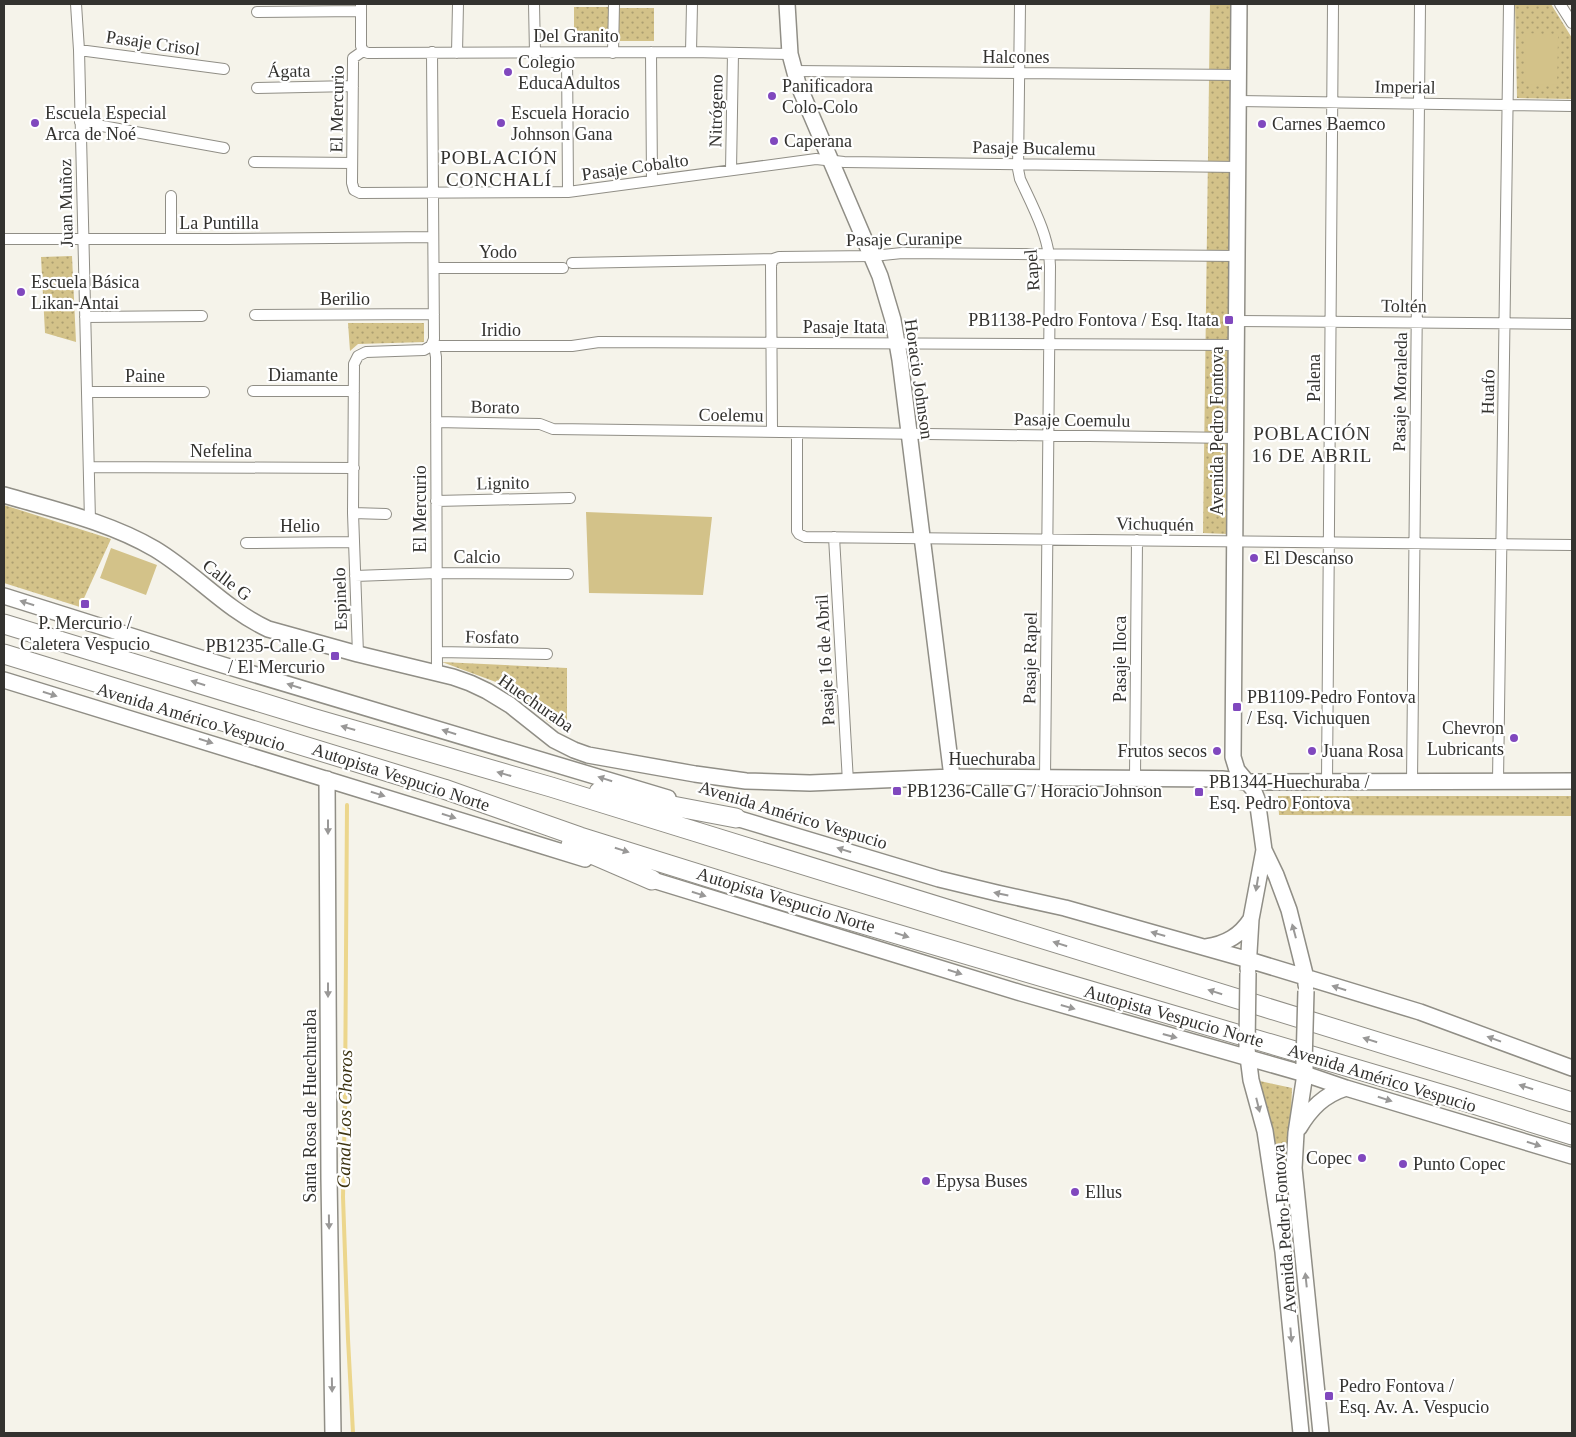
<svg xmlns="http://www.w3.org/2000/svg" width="1576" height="1437" font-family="'Times New Roman',serif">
<defs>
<pattern id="grass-dots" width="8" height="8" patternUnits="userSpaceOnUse" patternTransform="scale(1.25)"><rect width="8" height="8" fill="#d3c289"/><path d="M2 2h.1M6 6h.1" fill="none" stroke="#ac9e70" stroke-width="1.8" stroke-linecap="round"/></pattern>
</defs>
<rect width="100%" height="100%" fill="#f5f3ea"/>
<!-- grass -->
<path fill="url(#grass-dots)" d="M 1210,4 L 1233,4 L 1228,534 L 1203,533 Z
M 1515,4 L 1551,4 L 1572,38 L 1572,99 L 1517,98 Z
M 574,7 L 609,7 L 609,41 L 574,41 Z
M 619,8 L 654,8 L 654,41 L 618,41 Z
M 72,256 L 76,342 L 45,333 L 41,257 Z
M 348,323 L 424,323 L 424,342 L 358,344 L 350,351 Z
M 4,505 L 111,539 L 80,607 L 4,583 Z
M 442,662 L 567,668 L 567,731 L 548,722 L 515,689 Z
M 1278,796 L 1572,796 L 1572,816 L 1279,815 Z
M 1260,1081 L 1292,1088 L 1288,1195 Z"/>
<!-- pitch -->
<path fill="#d3c289" d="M 1526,33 L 1558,35 L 1557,85 L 1525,84 Z
M 586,512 L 712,517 L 703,595 L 589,593 Z
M 111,548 L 157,565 L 146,595 L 100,578 Z"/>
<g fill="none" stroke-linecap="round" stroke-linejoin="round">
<!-- stream -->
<path stroke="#ecd68c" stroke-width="4" d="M 347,805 L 345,1103 L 343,1197 L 348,1339 L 353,1433"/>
<!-- street casing -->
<g stroke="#908e86" stroke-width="12">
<path id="street" d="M 76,4 L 79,50 L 90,521
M 361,4 L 361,46 L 363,51
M 534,4 L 535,53
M 1020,4 L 1018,169 L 1020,179 C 1033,207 1049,236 1050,266 L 1045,778
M 1560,4 L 1572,23
M 257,12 L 361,11
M 79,50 L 224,69
M 363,51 L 353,58 L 353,64 L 352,183 L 354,190 L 360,193 L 568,192 L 816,159 L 844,162 L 1238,167
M 363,51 L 368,53 L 691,52 L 790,54
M 651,52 L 652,181
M 691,52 L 692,4
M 457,53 L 458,4
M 567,53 L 568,192
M 613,53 L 614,4
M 793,71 L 1238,75
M 257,88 L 353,86
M 1238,101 L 1572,106
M 80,122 L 224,148
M 254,162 L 352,163
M 731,170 L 733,53
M 4,239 L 227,239 L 433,237
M 171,239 L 171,196
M 572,263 L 773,259 L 779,257 L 873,256 L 902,253 L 1237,256
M 434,268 L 563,268
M 255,315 L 434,314
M 85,317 L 202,316
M 1236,321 L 1572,324
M 431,346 L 572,346 L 599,342 L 1236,345
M 431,346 L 435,351 L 436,357 L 437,673
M 253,391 L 354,391
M 87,392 L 204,392
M 436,422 L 540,424 L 553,429 L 1235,438
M 772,432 L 771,265 L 773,259
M 797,433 L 797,531 L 799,534 L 805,537 L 1572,545
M 89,467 L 354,468
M 436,501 L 570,498
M 353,513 L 386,514
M 834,537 L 848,782
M 246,543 L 354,542
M 355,576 L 437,573 L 568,574
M 437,652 L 547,654
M 358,654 L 353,513 L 354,364 L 358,356 L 366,352 L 424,350 L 431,346 L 434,339 L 432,52
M 1135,778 L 1137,540
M 1498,781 L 1509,4
M 1327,782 L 1333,4
M 1412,782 L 1420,4"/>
</g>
<!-- secondary casing -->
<g stroke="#908e86" stroke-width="18">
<path id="secondary" d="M 787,4 L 790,54 L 798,84 L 880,276 L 893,320 L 900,360 L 952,777
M 1239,4 L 1233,757 L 1237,770 L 1253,789 L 1257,799 L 1264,850 L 1276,875 L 1289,910 L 1306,978 L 1306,985
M 4,495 C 55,510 109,522 155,549 C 195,573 225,609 268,629 L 358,654 L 453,677 L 470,683 L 487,691 L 510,705 L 554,740 L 574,750 L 588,755 L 695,774 L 746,781 L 810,783 L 952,777 L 1222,779 L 1247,782 L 1572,781
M 4,596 L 223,665 L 668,798
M 4,680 L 585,859
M 327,779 L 329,1178 L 333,1433
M 726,815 L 939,879 L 997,893 L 1065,908 L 1249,960 L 1420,1012 L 1572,1068
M 643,877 L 1021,993 L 1305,1074 L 1346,1088 L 1572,1156
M 1206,947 C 1226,944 1240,936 1251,919
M 1248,969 L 1251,919 L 1264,850
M 1247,1049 L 1251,1080 L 1265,1131 L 1283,1252 L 1301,1433
M 1305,1065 L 1305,1074 L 1296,1133 L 1294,1168 L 1321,1433
M 1299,1128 C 1311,1108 1324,1095 1346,1088"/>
</g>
<!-- highway casing -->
<g stroke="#908e86" stroke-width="21">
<path id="highway" d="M 4,624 L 312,718 L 551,787 L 1572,1102
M 4,654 L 444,789 L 580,837 L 788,902 L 1451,1097 L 1572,1135
M 599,792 L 736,818
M 571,845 L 652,880"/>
</g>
<!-- street -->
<use href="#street" stroke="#fff" stroke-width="10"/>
<!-- secondary -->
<use href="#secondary" stroke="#fff" stroke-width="15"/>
<!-- highway -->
<use href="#highway" stroke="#fff" stroke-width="19"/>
<!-- secondary-bridge casing -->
<g stroke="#908e86" stroke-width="18" stroke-linecap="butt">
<path id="secondary-bridge" d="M 1247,1047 L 1248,973
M 1304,1064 L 1306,991"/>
</g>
<!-- secondary-bridge -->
<use href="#secondary-bridge" stroke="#fff" stroke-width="15"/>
</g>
<!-- one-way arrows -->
<defs><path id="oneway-solid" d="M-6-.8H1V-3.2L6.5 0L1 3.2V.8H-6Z" transform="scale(1.25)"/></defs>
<g fill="#999897">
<use href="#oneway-solid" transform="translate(27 603) rotate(-163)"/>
<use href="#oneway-solid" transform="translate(198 683) rotate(-163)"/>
<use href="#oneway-solid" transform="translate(294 686) rotate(-163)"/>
<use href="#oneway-solid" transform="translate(50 694) rotate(17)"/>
<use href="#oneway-solid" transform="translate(348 728) rotate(-164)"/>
<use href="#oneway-solid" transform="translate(449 732) rotate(-163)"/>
<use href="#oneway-solid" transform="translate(206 741) rotate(17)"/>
<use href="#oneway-solid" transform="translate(504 774) rotate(-164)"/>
<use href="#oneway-solid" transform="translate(605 779) rotate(-163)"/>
<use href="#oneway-solid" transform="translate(378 794) rotate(17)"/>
<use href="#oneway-solid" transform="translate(449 816) rotate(17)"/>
<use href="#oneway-solid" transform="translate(328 827) rotate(90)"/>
<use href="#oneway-solid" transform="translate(622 850) rotate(17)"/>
<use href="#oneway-solid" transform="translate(844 850) rotate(-163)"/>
<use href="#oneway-solid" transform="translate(1257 884) rotate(99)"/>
<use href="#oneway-solid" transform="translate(699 894) rotate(17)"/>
<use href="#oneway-solid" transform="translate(1001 894) rotate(-168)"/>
<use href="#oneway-solid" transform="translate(1294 931) rotate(-105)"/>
<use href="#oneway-solid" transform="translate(1158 934) rotate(-164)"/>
<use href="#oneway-solid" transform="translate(902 935) rotate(17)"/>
<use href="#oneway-solid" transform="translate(1060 944) rotate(-163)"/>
<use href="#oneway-solid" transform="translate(955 972) rotate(17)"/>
<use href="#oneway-solid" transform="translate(1339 988) rotate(-163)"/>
<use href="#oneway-solid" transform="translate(328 990) rotate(90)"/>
<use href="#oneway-solid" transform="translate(1215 992) rotate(-163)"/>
<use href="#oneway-solid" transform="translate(1068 1007) rotate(16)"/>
<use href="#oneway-solid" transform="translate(1170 1036) rotate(15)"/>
<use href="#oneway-solid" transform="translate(1494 1039) rotate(-160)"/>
<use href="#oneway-solid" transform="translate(1370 1040) rotate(-163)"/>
<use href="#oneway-solid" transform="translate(1526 1087) rotate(-163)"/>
<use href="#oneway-solid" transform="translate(1385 1099) rotate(17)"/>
<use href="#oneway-solid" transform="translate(1258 1105) rotate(76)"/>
<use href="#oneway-solid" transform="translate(1534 1144) rotate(17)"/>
<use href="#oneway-solid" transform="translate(329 1222) rotate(89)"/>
<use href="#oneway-solid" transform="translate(1306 1280) rotate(-96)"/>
<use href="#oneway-solid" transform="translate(1291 1335) rotate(85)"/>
<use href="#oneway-solid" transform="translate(332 1385) rotate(89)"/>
</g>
<!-- markers -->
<g fill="#8048be" stroke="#fff" stroke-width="2">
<circle cx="508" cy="72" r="5"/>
<circle cx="772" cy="96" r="5"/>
<circle cx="35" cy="123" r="5"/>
<circle cx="501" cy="123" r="5"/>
<circle cx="1262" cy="124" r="5"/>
<circle cx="774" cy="141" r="5"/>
<circle cx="21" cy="292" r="5"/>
<rect x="1224" y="315" width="10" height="10" rx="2.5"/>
<circle cx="1254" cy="558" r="5"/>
<rect x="80" y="599" width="10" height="10" rx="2.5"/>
<rect x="330" y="651" width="10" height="10" rx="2.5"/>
<rect x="1232" y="702" width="10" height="10" rx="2.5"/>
<circle cx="1514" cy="738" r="5"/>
<circle cx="1217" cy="751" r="5"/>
<circle cx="1312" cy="751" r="5"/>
<rect x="892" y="786" width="10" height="10" rx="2.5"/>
<rect x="1194" y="787" width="10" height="10" rx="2.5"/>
<circle cx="1362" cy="1158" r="5"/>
<circle cx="1403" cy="1164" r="5"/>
<circle cx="926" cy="1181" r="5"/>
<circle cx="1075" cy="1192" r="5"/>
<rect x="1324" y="1391" width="10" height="10" rx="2.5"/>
</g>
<g text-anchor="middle" stroke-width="4.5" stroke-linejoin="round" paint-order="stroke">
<!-- street labels -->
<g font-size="18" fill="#33322f" stroke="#fff">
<text x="576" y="42">Del Granito</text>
<text transform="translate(153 43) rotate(8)" y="6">Pasaje Crisol</text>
<text x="1016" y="63">Halcones</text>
<text transform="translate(289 71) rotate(-1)" y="6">Ágata</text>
<text transform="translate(1405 87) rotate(1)" y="6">Imperial</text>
<text transform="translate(337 109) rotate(-89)" y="6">El Mercurio</text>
<text transform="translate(716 111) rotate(-89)" y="6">Nitrógeno</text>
<text transform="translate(1034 148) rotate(1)" y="6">Pasaje Bucalemu</text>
<text transform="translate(635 167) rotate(-8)" y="6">Pasaje Cobalto</text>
<text transform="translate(66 203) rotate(-91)" y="6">Juan Muñoz</text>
<text x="219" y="229">La Puntilla</text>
<text transform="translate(904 239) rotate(-1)" y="6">Pasaje Curanipe</text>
<text x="498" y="258">Yodo</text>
<text transform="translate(1032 270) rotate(-94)" y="6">Rapel</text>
<text x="345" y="305">Berilio</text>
<text transform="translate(1404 306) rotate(1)" y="6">Toltén</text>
<text x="844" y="333">Pasaje Itata</text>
<text x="501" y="336">Iridio</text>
<text x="303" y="381">Diamante</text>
<text x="145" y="382">Paine</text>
<text transform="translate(1314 378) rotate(-90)" y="6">Palena</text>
<text transform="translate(919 379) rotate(82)" y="6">Horacio Johnson</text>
<text transform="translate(1400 392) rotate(-89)" y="6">Pasaje Moraleda</text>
<text transform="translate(1488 392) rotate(-89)" y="6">Huafo</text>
<text transform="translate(495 407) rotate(1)" y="6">Borato</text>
<text transform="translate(731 415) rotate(1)" y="6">Coelemu</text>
<text transform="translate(1072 420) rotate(1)" y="6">Pasaje Coemulu</text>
<text transform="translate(1217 431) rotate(-90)" y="6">Avenida Pedro Fontova</text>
<text x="221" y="457">Nefelina</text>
<text transform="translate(503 483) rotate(-1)" y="6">Lignito</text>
<text transform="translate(420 509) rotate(-90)" y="6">El Mercurio</text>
<text transform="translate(1155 524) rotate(1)" y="6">Vichuquén</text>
<text x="300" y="532">Helio</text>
<text x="477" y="563">Calcio</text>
<text transform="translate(227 580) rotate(37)" y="6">Calle G</text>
<text transform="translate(340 599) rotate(-92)" y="6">Espinelo</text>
<text transform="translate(492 637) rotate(1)" y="6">Fosfato</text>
<text transform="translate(1030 658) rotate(-89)" y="6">Pasaje Rapel</text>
<text transform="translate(1120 659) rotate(-90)" y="6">Pasaje Iloca</text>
<text transform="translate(825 660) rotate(-93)" y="6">Pasaje 16 de Abril</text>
<text transform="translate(536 703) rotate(35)" y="6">Huechuraba</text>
<text transform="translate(191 717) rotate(17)" y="6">Avenida Américo Vespucio</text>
<text x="992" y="765">Huechuraba</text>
<text transform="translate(401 777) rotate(18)" y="6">Autopista Vespucio Norte</text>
<text transform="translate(793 815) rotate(17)" y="6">Avenida Américo Vespucio</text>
<text transform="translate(786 900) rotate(17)" y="6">Autopista Vespucio Norte</text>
<text transform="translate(1174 1016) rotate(16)" y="6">Autopista Vespucio Norte</text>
<text transform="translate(1382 1078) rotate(17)" y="6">Avenida Américo Vespucio</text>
<text transform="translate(310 1106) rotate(-90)" y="6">Santa Rosa de Huechuraba</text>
<text transform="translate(1284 1229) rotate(-94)" y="6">Avenida Pedro Fontova</text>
</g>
<!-- poi labels -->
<g font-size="18" fill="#33322f" stroke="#fff" text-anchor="start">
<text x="518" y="68">Colegio<tspan x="518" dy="21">EducaAdultos</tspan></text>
<text x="782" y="92">Panificadora<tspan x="782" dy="21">Colo-Colo</tspan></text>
<text x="45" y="119">Escuela Especial<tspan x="45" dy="21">Arca de Noé</tspan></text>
<text x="511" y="119">Escuela Horacio<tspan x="511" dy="21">Johnson Gana</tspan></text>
<text x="1272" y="130">Carnes Baemco</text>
<text x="784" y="147">Caperana</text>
<text x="31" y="288">Escuela Básica<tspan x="31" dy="21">Likan-Antai</tspan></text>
<text x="1219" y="326" text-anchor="end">PB1138-Pedro Fontova / Esq. Itata</text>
<text x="1264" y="564">El Descanso</text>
<text x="85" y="629" text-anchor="middle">P. Mercurio /<tspan x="85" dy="21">Caletera Vespucio</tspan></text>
<text x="325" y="652" text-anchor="end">PB1235-Calle G<tspan x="325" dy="21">/ El Mercurio</tspan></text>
<text x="1247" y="703">PB1109-Pedro Fontova<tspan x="1247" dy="21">/ Esq. Vichuquen</tspan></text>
<text x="1504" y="734" text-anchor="end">Chevron<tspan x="1504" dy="21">Lubricants</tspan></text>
<text x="1207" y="757" text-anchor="end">Frutos secos</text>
<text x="1322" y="757">Juana Rosa</text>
<text x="1209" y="788">PB1344-Huechuraba /<tspan x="1209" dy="21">Esq. Pedro Fontova</tspan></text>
<text x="907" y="797">PB1236-Calle G / Horacio Johnson</text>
<text x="1352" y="1164" text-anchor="end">Copec</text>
<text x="1413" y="1170">Punto Copec</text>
<text x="936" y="1187">Epysa Buses</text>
<text x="1085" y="1198">Ellus</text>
<text x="1339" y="1392">Pedro Fontova /<tspan x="1339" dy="21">Esq. Av. A. Vespucio</tspan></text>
</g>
<!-- neighbourhood labels -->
<g font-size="19" letter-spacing="1" fill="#33322f" stroke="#fff">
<text x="499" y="164">POBLACIÓN<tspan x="499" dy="22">CONCHALÍ</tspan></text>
<text x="1312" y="440">POBLACIÓN<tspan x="1312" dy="22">16 DE ABRIL</tspan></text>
</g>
<!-- water labels -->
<g font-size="19" font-style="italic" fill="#3c3312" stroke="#fff">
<text transform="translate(344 1119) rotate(-89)" y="7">Canal Los Choros</text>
</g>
</g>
<!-- border -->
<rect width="1576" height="1437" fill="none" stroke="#33322f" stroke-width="10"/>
</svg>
